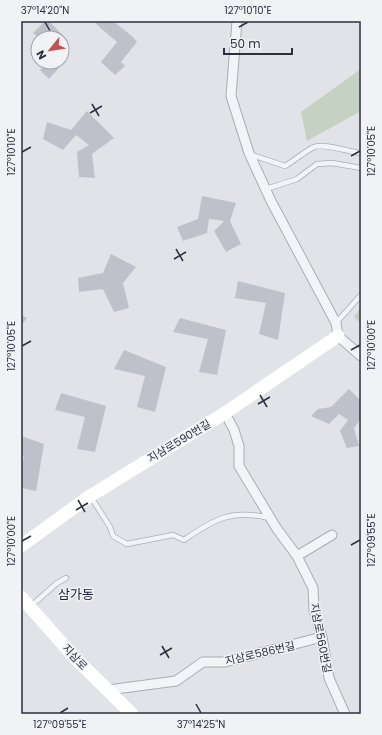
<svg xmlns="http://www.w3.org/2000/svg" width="382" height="735" font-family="Poppins,'Noto Sans KR',sans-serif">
<rect width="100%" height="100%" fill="#e1e3e8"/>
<!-- green -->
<path fill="#c4d1c3" d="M 361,69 L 361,111 L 307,141 L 301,112 Z
M 361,307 L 361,324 L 354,317 Z"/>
<!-- building -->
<path fill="#bec1ca" d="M 45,21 L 49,21 L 68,41 L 63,45 L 69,52 L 62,61 L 62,38 L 39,38 L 33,33 Z
M 98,21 L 113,21 L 133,37 L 137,42 L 121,62 L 125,66 L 115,75 L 101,62 L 117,42 L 96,24 Z
M 45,62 L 61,62 L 57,66 L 59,68 L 49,79 L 40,70 L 47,63 Z
M 87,111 L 114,138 L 92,154 L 95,178 L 79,177 L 77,152 L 89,145 L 76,135 L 63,150 L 43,139 L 47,122 L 71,130 Z
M 202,196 L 236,203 L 230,221 L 241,244 L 226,252 L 214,231 L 224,221 L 209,219 L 207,233 L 183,241 L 177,227 L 198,219 Z
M 111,254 L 136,267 L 123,283 L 129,308 L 114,312 L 103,289 L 79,292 L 78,278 L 103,273 Z
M 238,281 L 285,293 L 278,340 L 259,334 L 266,303 L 235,298 Z
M 21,315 L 27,318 L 21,326 Z
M 180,318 L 226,330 L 217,375 L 199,372 L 208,339 L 173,332 Z
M 124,350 L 166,367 L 155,412 L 137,407 L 145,376 L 114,369 Z
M 349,389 L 361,401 L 361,419 L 354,428 L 359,446 L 347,448 L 340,431 L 348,420 L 339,414 L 329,424 L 311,416 L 318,409 L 331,407 Z
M 61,393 L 106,406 L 95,452 L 77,449 L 85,417 L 55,410 Z
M 21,436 L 44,444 L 36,491 L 21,488 L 21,471 L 24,457 L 21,456 Z"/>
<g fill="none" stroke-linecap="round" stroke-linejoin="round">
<!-- lane casing -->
<g stroke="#aaadb5" stroke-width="6">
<path id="lane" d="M 249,154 L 285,166 C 295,160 304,152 314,147 C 325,143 349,152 361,153
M 266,189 L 297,179 L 317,164 L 332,163 L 361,168
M 336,323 L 361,295
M 91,497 L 110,527 L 113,536 L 127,544 L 173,535 L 184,540 C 214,519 232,509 269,518
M 30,607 L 57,583 L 66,578"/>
</g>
<!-- street casing -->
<g stroke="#aaadb5" stroke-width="11">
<path id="street" d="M 237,21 L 231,96 L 249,153 L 271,201 L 336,323 L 338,336 L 361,356
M 225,413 L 234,430 L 239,446 L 239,466 L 277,529 L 297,556
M 332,535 L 297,556 L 313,588 L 314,610 L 322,637 L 329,678 L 345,714
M 108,690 L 176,681 L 203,662 L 225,662 L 322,637"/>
</g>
<!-- lane -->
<use href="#lane" stroke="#f3f4f7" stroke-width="4.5"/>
<!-- street -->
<use href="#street" stroke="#f3f4f7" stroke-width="9"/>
<!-- secondary -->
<path stroke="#fff" stroke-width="13" d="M 21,546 L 90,496 L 225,413 L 338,336
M 21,597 L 76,659 L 132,714"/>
</g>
<!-- ticks -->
<path fill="none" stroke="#2b2f3e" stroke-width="1.5" d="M 45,22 L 50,31M 239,27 L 248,22M 92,104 L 99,116M 90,113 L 102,106M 22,152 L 31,147M 351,156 L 360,151M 176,249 L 183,261M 174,259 L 186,252M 22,346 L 31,341M 351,350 L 360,345M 260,395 L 267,407M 258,404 L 270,397M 78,500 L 85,512M 76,510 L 88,503M 22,541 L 31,536M 351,545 L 360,540M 162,646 L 169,658M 160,655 L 172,648M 196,704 L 201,713M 60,713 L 68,708"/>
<g text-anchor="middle" stroke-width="3" stroke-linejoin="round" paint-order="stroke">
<!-- street labels -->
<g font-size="11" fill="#2b2f3e" stroke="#f0f2f6">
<text transform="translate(179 441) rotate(-31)" y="4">지삼로590번길</text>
<text transform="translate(321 638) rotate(79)" y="4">지삼로560번길</text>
<text transform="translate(260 653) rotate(-13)" y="4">지삼로586번길</text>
<text transform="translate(75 657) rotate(47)" y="4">지삼로</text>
</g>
<!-- quarter labels -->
<g font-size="13" fill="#1d202f" stroke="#f0f2f6">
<text x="76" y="599">삼가동</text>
</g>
</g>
<!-- border -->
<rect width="382" height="735" fill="none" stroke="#f0f2f6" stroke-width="44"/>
<!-- north arrow -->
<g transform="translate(50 50) rotate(240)"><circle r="19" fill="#f0f2f6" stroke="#a1a4ac"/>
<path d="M0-3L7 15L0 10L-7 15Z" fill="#c15153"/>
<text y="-6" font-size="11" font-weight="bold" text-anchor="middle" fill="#2b2f3e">N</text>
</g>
<!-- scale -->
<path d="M224 48v6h68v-6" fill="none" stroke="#2b2f3e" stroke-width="2"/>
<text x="230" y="48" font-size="12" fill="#2b2f3e" stroke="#f0f2f6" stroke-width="3" paint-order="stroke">50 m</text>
<rect x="22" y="22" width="338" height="691" fill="none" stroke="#2b2f3e" stroke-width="1.5"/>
<g font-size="10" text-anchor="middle" fill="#2b2f3e">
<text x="45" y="14">37°14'20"N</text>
<text x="248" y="14">127°10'10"E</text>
<text transform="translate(371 151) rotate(-90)" y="4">127°10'05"E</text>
<text transform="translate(11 152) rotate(-90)" y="4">127°10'10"E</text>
<text transform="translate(371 345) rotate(-90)" y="4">127°10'00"E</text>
<text transform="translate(11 346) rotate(-90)" y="4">127°10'05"E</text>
<text transform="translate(371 540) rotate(-90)" y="4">127°09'55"E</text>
<text transform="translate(11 541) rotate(-90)" y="4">127°10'00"E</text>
<text x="60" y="728">127°09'55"E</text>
<text x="201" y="728">37°14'25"N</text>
</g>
</svg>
